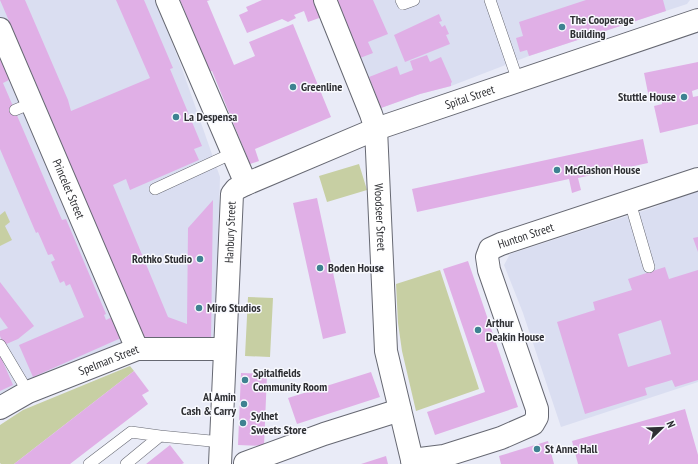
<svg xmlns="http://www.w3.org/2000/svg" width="698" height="464" font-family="'PT Sans Narrow',sans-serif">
<rect width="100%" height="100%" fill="#e9ebf7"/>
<!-- built -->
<path fill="#dadef1" d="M 0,0 L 155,0 L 180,63 L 220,177 L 215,344 L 139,340 L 0,400 Z
M 337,0 L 690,0 L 687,4 L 529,56 L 451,86 L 420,94 L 381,108 Z
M 698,189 L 698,382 L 561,427 L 523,313 L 504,265 L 510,254 L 655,207 Z"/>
<!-- green -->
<path fill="#c7cfa3" d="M 359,164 L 367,190 L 327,202 L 319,176 Z
M 5,211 L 10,222 L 5,226 L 12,240 L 0,246 L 0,215 Z
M 440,270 L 479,389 L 416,411 L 402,351 L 398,323 L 396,284 Z
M 248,297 L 273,298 L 270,357 L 245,356 Z
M 130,366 L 134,371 L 14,464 L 1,464 L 0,463 L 0,425 L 23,410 Z"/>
<!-- building -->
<path fill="#e0afe6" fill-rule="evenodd" d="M 0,0 L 25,0 L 68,100 L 71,111 L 150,78 L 116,0 L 144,0 L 173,68 L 170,69 L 202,146 L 194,149 L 199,160 L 130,190 L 126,179 L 113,185 L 168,317 L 187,324 L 188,228 L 213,200 L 211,340 L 142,339 L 47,109 Z
M 180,0 L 210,0 L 207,1 L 234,65 L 255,56 L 249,42 L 293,24 L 331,117 L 255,149 L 259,161 L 250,164 L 212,71 L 209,72 Z
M 262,0 L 316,0 L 322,17 L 308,22 L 304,11 L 294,15 L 296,18 L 288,22 L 282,19 L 247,33 L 239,15 L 248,11 L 246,7 Z
M 337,0 L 373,0 L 388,34 L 368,42 L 373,53 L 360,58 Z
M 586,0 L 663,0 L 666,11 L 529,56 L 527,50 L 520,52 L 516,38 L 523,36 L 519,22 Z
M 439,14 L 442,21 L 439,22 L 442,27 L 445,25 L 449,34 L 446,35 L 450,44 L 405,62 L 394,35 Z
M 0,54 L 11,79 L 3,83 L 62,220 L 66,219 L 106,314 L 104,315 L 106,320 L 112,317 L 121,338 L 33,377 L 19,345 L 84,317 L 70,284 L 66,286 L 64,281 L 60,283 L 51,262 L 55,260 L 52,254 L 48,255 L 38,232 L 36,233 L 0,149 Z
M 427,55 L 430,62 L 441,57 L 452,82 L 451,83 L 451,86 L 420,94 L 381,108 L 369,77 L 397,66 L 400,75 L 413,70 L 410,61 Z
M 698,62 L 698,89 L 692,91 L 693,97 L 698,96 L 698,124 L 660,133 L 654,106 L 662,104 L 662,101 L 670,100 L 668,94 L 649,98 L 644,73 Z
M 643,139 L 648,163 L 578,178 L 581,190 L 572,193 L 569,179 L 417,212 L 412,189 Z
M 317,198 L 346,333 L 323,339 L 293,203 Z
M 698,237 L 698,252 L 693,238 Z
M 468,261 L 518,407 L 435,435 L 427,412 L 485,392 L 443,269 Z
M 665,267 L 669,279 L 698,270 L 698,380 L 675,387 L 672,380 L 645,388 L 647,395 L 585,414 L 557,322 L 595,310 L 593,302 L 632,290 L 628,279 ZM 661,320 L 671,354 L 628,367 L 618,334 Z
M 0,282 L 34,326 L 18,339 L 4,345 L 0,336 L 0,331 L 8,328 L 0,317 Z
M 0,355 L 13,385 L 0,391 Z
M 134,371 L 149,391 L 142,395 L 148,404 L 70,464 L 14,464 Z
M 371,372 L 380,397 L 297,424 L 288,398 Z
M 241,373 L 267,374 L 264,446 L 238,445 Z
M 685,409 L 698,455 L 698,464 L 578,464 L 572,441 Z
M 548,441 L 554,464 L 501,464 L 499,456 Z
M 170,445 L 184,463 L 182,464 L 146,464 Z
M 386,456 L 388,464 L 361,464 Z"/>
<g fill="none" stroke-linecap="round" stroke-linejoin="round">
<!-- service casing -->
<g stroke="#666872" stroke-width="12">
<path id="service" d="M 401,0 L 403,4 L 414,0
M 490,0 L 518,81
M 15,110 L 32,103
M 155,189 L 233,153
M 630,202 L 649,267
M 0,345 L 28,392
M 89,464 L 131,432 L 160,436
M 126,464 L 160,436 L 221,442"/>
</g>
<!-- minor casing -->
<g stroke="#666872" stroke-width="24">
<g id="minor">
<path d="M 167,0 L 246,184"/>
<path id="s1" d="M 325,0 L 371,114 L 376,129 L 386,351 L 413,464"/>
<path id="s2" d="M 0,29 L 137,349"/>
<path id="s3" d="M 0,408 L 28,392 L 137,349 L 225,349"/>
<path id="s4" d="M 412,460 L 444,456 L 501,438 L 533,424 L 537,417 L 537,409 L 489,270 L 487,257 L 490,249 L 501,244 L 698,179"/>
<path d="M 245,463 L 324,434 L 400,410"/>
<path id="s5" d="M 220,464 L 232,194 L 236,189 L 246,184 L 376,129 L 698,20"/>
</g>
</g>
<!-- service -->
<use href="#service" stroke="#fff" stroke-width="11"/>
<!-- minor -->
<use href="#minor" stroke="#fff" stroke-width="22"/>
</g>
<!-- markers -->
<g fill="#3e8291" stroke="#f8f9fe" stroke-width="1.5">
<circle cx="562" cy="27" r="4"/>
<circle cx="293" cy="87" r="4"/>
<circle cx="684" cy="97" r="4"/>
<circle cx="176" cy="117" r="4"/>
<circle cx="557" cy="170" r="4"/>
<circle cx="200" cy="259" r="4"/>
<circle cx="320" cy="268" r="4"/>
<circle cx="199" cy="308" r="4"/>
<circle cx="478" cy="330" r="4"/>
<circle cx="245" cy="380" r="4"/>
<circle cx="244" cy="404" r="4"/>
<circle cx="243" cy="423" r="4"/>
<circle cx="537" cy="449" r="4"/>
</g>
<g text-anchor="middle" stroke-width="3" stroke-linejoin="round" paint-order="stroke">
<!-- poi labels -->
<g font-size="12" font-weight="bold" fill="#2e2f33" stroke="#f8f9fe" text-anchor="start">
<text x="570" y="24">The Cooperage<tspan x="570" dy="14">Building</tspan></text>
<text x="301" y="91">Greenline</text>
<text x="676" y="101" text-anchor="end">Stuttle House</text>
<text x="184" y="121">La Despensa</text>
<text x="565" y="174">McGlashon House</text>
<text x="192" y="263" text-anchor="end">Rothko Studio</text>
<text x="328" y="272">Boden House</text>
<text x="207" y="312">Miro Studios</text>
<text x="486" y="327">Arthur<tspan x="486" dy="14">Deakin House</tspan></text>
<text x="253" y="377">Spitalfields<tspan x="253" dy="14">Community Room</tspan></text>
<text x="236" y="401" text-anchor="end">Al Amin<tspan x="236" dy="14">Cash &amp; Carry</tspan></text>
<text x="251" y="420">Sylhet<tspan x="251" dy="14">Sweets Store</tspan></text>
<text x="545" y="453">St Anne Hall</text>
</g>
<!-- street labels -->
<g font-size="12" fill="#2e2f33" stroke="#f8f9fe">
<text dy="4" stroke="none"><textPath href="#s5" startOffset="528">Spital Street</textPath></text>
<text dy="4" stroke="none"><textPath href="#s2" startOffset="174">Princelet Street</textPath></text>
<text dy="4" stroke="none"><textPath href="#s1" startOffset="227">Woodseer Street</textPath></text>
<text dy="4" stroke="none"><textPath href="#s5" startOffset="232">Hanbury Street</textPath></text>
<text dy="4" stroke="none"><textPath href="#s4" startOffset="350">Hunton Street</textPath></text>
<text dy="4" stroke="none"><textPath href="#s3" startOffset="119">Spelman Street</textPath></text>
</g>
</g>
<!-- north arrow -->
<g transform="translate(662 428) rotate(67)" stroke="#f8f9fe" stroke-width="3" paint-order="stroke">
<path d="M0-3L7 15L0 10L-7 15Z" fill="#2e2f33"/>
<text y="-6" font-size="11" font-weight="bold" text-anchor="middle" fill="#2e2f33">N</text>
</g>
</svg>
